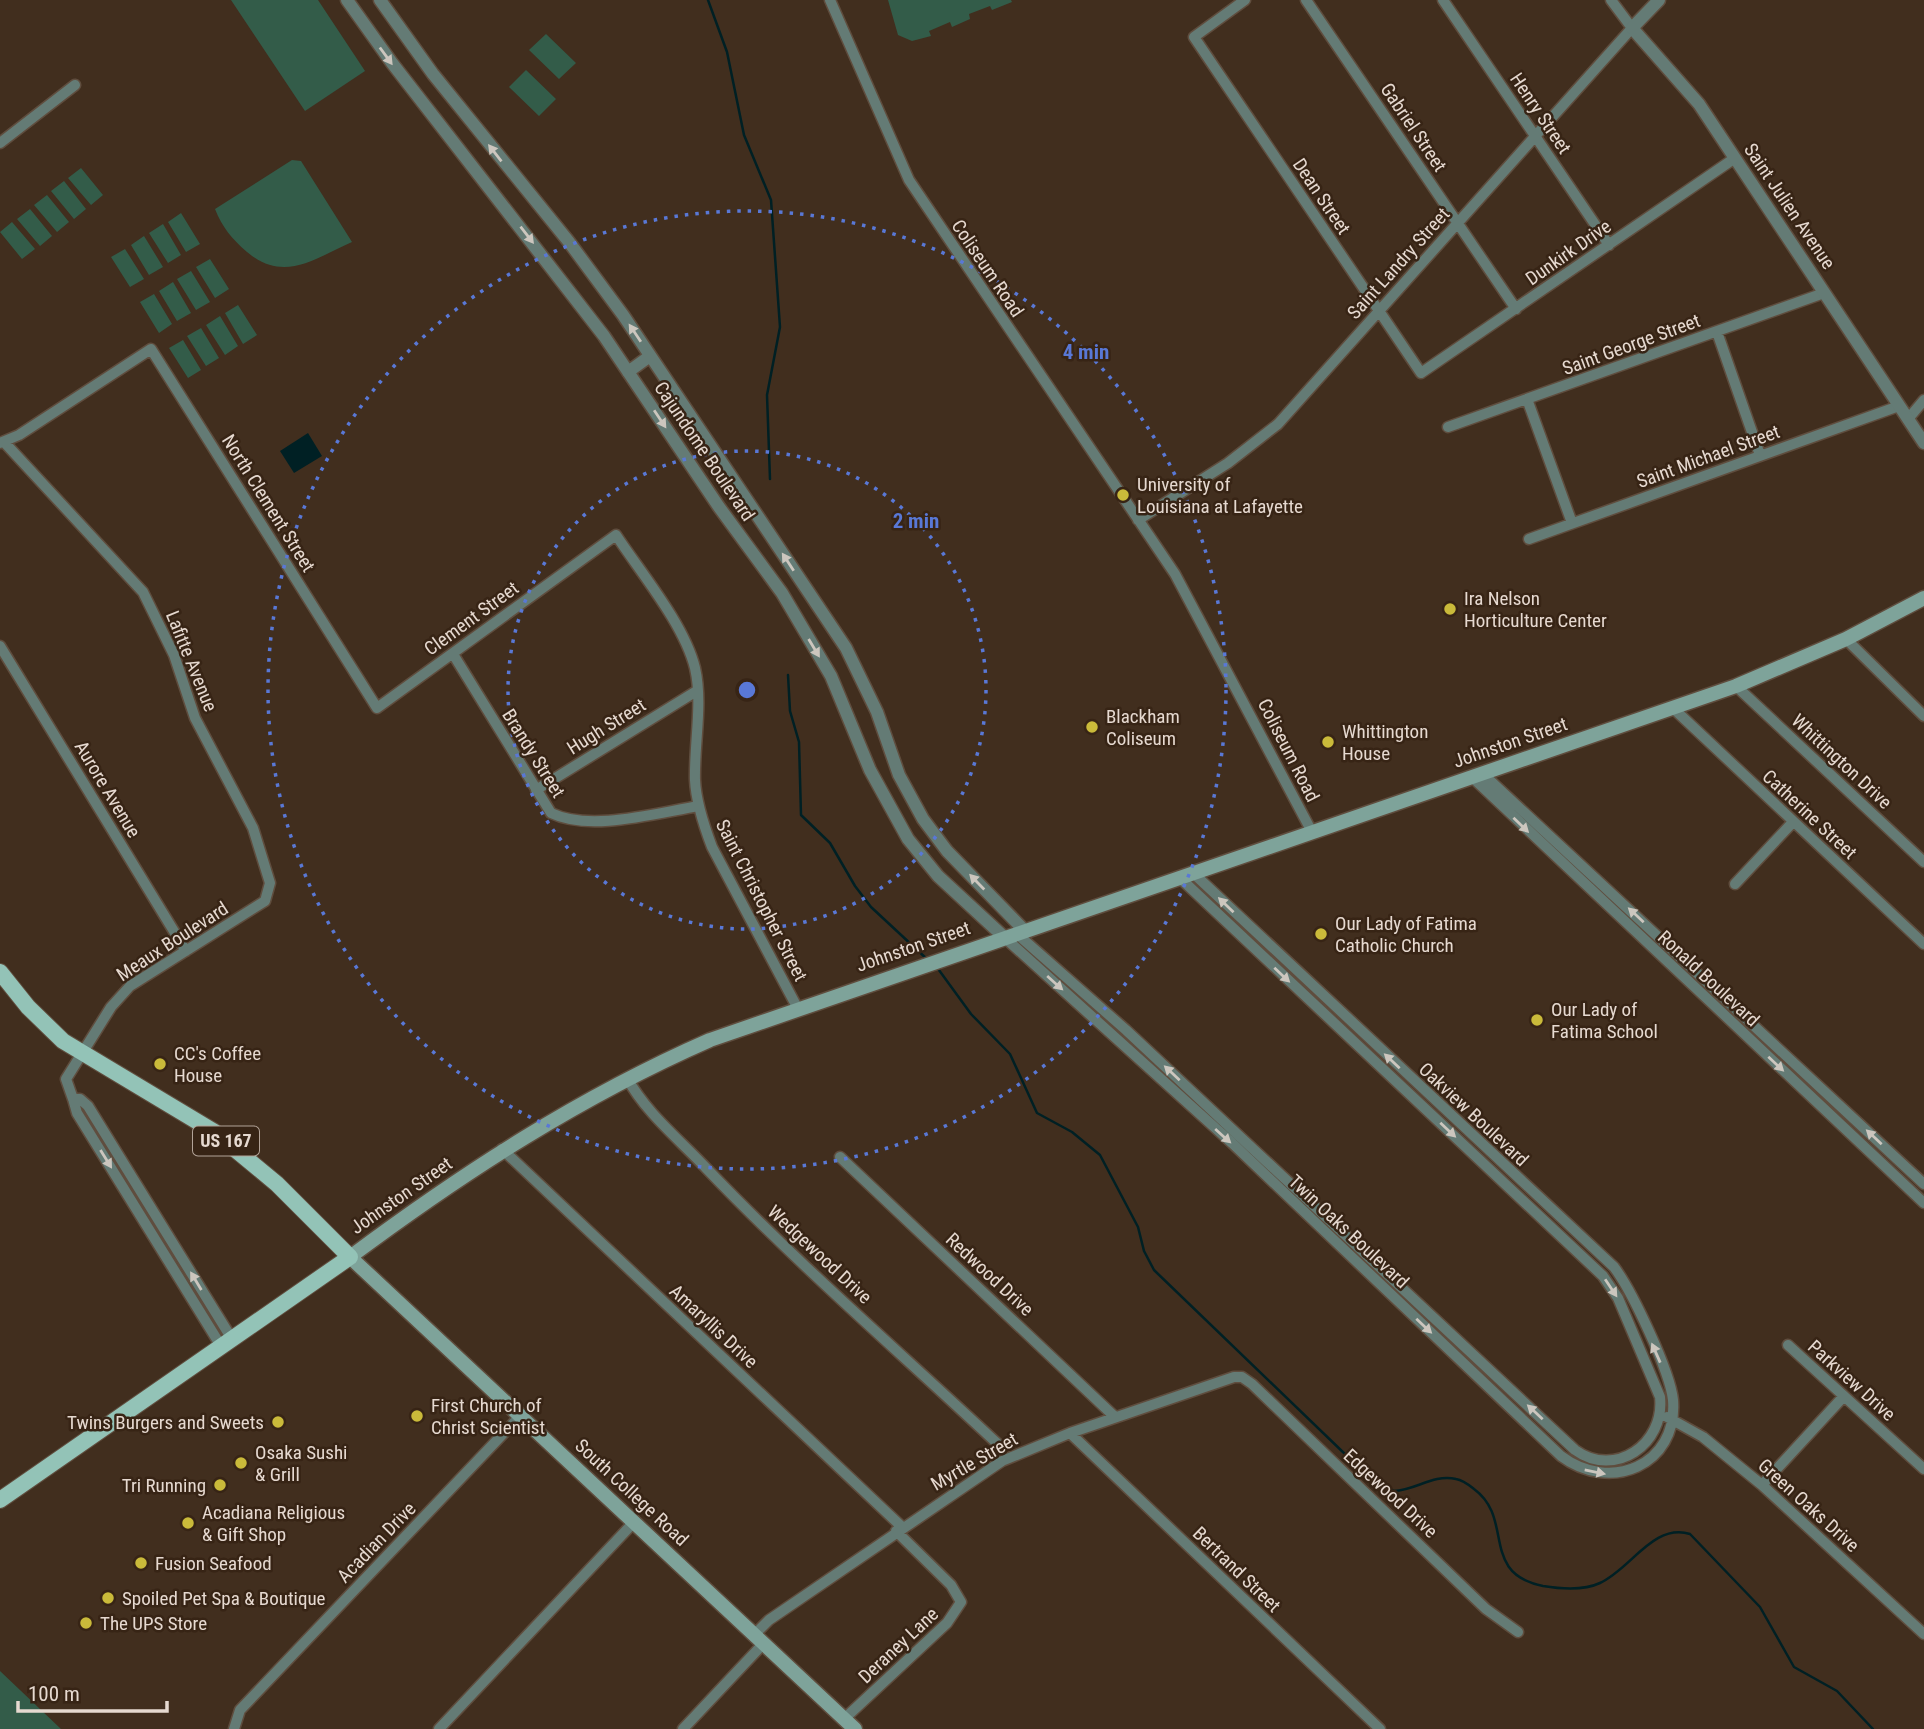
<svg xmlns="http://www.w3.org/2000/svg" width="1924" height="1729" font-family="'Roboto Condensed',sans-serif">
<rect width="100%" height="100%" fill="#412e1e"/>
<!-- green -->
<path fill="#335c49" d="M 231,0 L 318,0 L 365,71 L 305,111 Z
M 888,0 L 1011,0 L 1012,2 L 992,10 L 990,6 L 969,14 L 970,19 L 952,27 L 950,22 L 929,31 L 931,36 L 912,41 L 898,35 Z
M 546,34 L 576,63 L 559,79 L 529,50 Z
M 526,70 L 556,99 L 539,116 L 509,87 Z
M 292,160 L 301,161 L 352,242 C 314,259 284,283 247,252 C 232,239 222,227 215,209 Z
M 81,168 L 103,195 L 91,205 L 68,178 Z
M 64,181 L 86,209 L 74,219 L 51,191 Z
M 47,195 L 69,222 L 57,232 L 34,205 Z
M 30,209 L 52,236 L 40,246 L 17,219 Z
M 181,213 L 200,244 L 186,252 L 168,222 Z
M 12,222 L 35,249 L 22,259 L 0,232 Z
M 163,224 L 181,255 L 168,263 L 149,233 Z
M 144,236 L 163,267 L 149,275 L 131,245 Z
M 125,249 L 144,279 L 130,287 L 111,257 Z
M 210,259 L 229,289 L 215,298 L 196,267 Z
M 191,271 L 210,302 L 196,310 L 177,279 Z
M 173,282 L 191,313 L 177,321 L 159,291 Z
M 154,294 L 172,324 L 159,333 L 140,302 Z
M 238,305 L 257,335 L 243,344 L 225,313 Z
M 220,316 L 238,346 L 225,355 L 206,325 Z
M 201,328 L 219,358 L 206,366 L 187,336 Z
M 183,340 L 201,370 L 188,378 L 169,348 Z
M 0,1671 L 61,1729 L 0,1729 Z"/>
<!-- water -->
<path fill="#002024" d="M 308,433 L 322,456 L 294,473 L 280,451 Z"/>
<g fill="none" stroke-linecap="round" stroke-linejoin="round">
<!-- stream -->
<path stroke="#002024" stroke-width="2.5" d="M 708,0 L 727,52 L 744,135 L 771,200 L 780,327 L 767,395 L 770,479
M 788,675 L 790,711 L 799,742 L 801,815 L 830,843 L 855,886 L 871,907 L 928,960
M 936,966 L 971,1014 L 1010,1054 L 1037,1113 L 1072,1132 L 1100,1155 L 1138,1227 L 1144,1251 L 1154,1270 L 1374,1482 L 1394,1491 C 1416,1490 1433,1474 1456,1479 C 1463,1480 1469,1485 1474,1489 C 1515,1519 1479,1573 1543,1586 C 1561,1589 1583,1591 1600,1583 C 1631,1569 1653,1523 1690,1534 L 1760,1607 L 1794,1667 L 1837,1691 L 1873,1729"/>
<!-- minor casing -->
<g stroke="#5f4d3e" stroke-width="13">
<path id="minor" d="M 830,0 L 909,180 L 1175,574 L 1312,832
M 1245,0 L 1194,37 L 1421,373 L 1735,158
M 1306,0 L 1516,309
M 1443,0 L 1609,245
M 0,143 L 75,85
M 1717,332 L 1760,455
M 1527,399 L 1572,523
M 1908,419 L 1924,400
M 1448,427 L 1824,293
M 0,443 L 19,435 L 151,349 L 377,708 L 616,535 C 641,573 684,624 695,668 C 703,703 694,744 695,780 C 696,803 704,826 712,847 L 797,1007
M 5,443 L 143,592 L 174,655 L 195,718 L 253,828 L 270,883 L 265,901 L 130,986 L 111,1007 L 66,1079 L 73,1099 L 80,1099 L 88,1106 L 232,1339
M 1138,520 L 1228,463 L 1278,424 L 1632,28 L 1611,0
M 1529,539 L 1899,406
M 1846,639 L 1924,716
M 0,646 L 186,951
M 453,654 L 551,813 C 590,832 656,813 699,806
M 1736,686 L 1924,862
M 1674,709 L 1924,944
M 1483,774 L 1924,1184
M 1472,777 L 1924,1203
M 536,790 L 695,692
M 1735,884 L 1793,822
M 1016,933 L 1126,1030 L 1575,1450 C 1615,1479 1665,1444 1660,1397 L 1618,1298 L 1603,1276 L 1179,877
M 1004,937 L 1232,1143 L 1561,1456 C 1610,1493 1678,1466 1673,1400 C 1670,1371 1632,1291 1614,1267 L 1192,872
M 627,1078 C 647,1114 679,1139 707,1169 C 800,1266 902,1354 1000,1446
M 73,1099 L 77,1113 L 221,1346
M 502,1149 L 902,1527
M 840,1157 L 1115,1417
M 1788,1345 L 1924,1469
M 1667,1417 L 1703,1437 L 1762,1485 L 1924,1634
M 1070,1433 L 1380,1729
M 1762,1485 L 1844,1396
M 755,1634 L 769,1620 L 1002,1461 L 1070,1433 L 1234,1377 L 1242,1377 L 1252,1384 L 1486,1609 L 1518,1632
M 844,1719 L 947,1623 L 961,1602 L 951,1585 L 896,1531
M 234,1729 L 240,1710 L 522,1414
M 439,1729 L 635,1521
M 683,1729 L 764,1643"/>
</g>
<!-- tertiary casing -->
<g stroke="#5f4d3e" stroke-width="15">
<path id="tertiary" d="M 347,0 L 392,63 L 604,336 L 719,507 L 782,593 L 831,676 L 870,770 L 908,839 L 938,876 L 1004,937
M 380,0 L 433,74 L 569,242 L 623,315 L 846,648 L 877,712 L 899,775 L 923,819 L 947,851 L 1025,931
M 1659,0 L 1632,28 L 1699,104 L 1924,443
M 628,372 L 650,356"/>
</g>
<!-- secondary casing -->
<g stroke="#5f4d3e" stroke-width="17">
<path id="secondary" d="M 855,1729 L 350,1257 C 464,1172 580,1097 710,1040 L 1736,686 L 1846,639 L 1924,598"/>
</g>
<!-- primary casing -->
<g stroke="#5f4d3e" stroke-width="18">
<path id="primary" d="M 0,972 L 28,1007 L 63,1041 L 213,1131 L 277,1184 L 350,1257 L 0,1500"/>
</g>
<!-- minor -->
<use href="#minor" stroke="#647b75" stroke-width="10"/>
<!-- tertiary -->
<use href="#tertiary" stroke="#647b75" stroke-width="12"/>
<!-- secondary -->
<use href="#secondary" stroke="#7ea39a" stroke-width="14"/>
<!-- primary -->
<use href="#primary" stroke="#93c3b7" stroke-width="16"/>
</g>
<!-- one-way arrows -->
<defs><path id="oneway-solid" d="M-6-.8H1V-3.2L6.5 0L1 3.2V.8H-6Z" transform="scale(1.75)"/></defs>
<g fill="#ccc6be">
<use href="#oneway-solid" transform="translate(386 56) rotate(54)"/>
<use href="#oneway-solid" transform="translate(495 153) rotate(-128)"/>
<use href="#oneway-solid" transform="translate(527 235) rotate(52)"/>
<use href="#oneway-solid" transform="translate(635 333) rotate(-124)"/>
<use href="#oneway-solid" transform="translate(660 419) rotate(56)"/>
<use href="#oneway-solid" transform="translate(788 562) rotate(-123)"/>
<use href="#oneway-solid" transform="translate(814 648) rotate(59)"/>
<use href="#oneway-solid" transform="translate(1521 825) rotate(44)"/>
<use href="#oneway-solid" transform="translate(977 882) rotate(-134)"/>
<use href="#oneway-solid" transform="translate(1226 905) rotate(-136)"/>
<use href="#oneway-solid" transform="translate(1636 915) rotate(-137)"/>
<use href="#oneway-solid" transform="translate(1282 975) rotate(43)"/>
<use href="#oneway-solid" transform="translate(1055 983) rotate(42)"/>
<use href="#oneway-solid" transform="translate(1392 1061) rotate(-137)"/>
<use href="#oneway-solid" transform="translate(1776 1064) rotate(43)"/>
<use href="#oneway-solid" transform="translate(1172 1073) rotate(-137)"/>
<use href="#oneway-solid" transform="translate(1448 1130) rotate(43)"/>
<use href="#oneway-solid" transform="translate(1223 1136) rotate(42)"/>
<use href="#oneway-solid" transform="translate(1874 1137) rotate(-137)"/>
<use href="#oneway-solid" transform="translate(106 1159) rotate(58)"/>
<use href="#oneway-solid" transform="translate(196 1281) rotate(-121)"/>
<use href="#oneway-solid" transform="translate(1611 1288) rotate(56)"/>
<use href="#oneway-solid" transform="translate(1424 1326) rotate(43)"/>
<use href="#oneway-solid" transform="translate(1656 1353) rotate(-114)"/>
<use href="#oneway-solid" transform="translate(1535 1412) rotate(-137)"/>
<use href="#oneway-solid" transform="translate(1595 1472) rotate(11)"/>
</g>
<!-- distance rings -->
<g fill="none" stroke="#5978d6" stroke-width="3.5" stroke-dasharray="3.5 7">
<circle cx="747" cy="690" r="239"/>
<circle cx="747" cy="690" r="479"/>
</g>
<!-- markers -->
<g fill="#caba3a" stroke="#372415" stroke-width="2.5">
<circle cx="1123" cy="495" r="7"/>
<circle cx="1450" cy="609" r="7"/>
<circle cx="1092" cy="727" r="7"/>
<circle cx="1328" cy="742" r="7"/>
<circle cx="1321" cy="934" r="7"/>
<circle cx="1537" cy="1020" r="7"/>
<circle cx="160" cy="1064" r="7"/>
<circle cx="417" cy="1416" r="7"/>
<circle cx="278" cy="1422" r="7"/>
<circle cx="241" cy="1463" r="7"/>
<circle cx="220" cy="1485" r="7"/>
<circle cx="188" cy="1523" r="7"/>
<circle cx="141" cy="1563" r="7"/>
<circle cx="108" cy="1598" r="7"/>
<circle cx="86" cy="1623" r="7"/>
</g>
<g text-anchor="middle" stroke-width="5" stroke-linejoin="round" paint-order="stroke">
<!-- shield labels -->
<rect fill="#372415" stroke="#b2a398" stroke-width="2" x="193" y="1126.5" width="66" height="29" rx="5"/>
<g font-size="18" font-weight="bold" fill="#e6d9d0">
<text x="226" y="1147">US 167</text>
</g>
<!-- street labels -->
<g font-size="19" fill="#e6d9d0" stroke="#372415">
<text transform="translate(1541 113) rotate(56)" y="7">Henry Street</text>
<text transform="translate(1414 127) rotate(56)" y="7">Gabriel Street</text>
<text transform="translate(1322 196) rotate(56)" y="7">Dean Street</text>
<text transform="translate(1790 206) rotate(56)" y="7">Saint Julien Avenue</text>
<text transform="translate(1568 252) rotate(-35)" y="7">Dunkirk Drive</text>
<text transform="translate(1398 263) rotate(-48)" y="7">Saint Landry Street</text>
<text transform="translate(988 268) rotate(56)" y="7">Coliseum Road</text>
<text transform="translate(1631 344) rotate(-20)" y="7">Saint George Street</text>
<text transform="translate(705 451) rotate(56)" y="7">Cajundome Boulevard</text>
<text transform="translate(1708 456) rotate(-20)" y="7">Saint Michael Street</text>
<text transform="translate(269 503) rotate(58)" y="7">North Clement Street</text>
<text transform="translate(471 618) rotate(-36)" y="7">Clement Street</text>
<text transform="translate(192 661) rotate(68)" y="7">Lafitte Avenue</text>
<text transform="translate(606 726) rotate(-32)" y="7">Hugh Street</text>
<text transform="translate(1510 742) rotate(-19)" y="7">Johnston Street</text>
<text transform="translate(1289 750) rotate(63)" y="7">Coliseum Road</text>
<text transform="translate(534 753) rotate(58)" y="7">Brandy Street</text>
<text transform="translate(1842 761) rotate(43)" y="7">Whittington Drive</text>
<text transform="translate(108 789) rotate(59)" y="7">Aurore Avenue</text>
<text transform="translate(1810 814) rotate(43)" y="7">Catherine Street</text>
<text transform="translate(762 900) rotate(63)" y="7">Saint Christopher Street</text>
<text transform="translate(172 941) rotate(-33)" y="7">Meaux Boulevard</text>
<text transform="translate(913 946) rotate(-19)" y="7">Johnston Street</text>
<text transform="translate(1709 978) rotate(43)" y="7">Ronald Boulevard</text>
<text transform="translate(1474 1114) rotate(43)" y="7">Oakview Boulevard</text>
<text transform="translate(401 1195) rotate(-35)" y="7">Johnston Street</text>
<text transform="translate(1349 1231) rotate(43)" y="7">Twin Oaks Boulevard</text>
<text transform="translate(820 1254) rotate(43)" y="7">Wedgewood Drive</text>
<text transform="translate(990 1274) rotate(43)" y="7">Redwood Drive</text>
<text transform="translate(714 1326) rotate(43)" y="7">Amaryllis Drive</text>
<text transform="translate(1852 1380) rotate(42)" y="7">Parkview Drive</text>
<text transform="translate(974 1461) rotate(-30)" y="7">Myrtle Street</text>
<text transform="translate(632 1492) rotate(43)" y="7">South College Road</text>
<text transform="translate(1391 1493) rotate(43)" y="7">Edgewood Drive</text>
<text transform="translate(1809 1505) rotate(42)" y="7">Green Oaks Drive</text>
<text transform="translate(376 1542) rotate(-46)" y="7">Acadian Drive</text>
<text transform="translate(1237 1569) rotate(44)" y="7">Bertrand Street</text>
<text transform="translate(898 1645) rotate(-43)" y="7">Deraney Lane</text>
</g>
<!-- poi labels -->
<g font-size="19" fill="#e6d9d0" stroke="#372415" text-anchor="start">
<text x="1137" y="491">University of<tspan x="1137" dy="22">Louisiana at Lafayette</tspan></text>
<text x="1464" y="605">Ira Nelson<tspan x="1464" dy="22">Horticulture Center</tspan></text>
<text x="1106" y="723">Blackham<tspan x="1106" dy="22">Coliseum</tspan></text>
<text x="1342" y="738">Whittington<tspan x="1342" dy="22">House</tspan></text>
<text x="1335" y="930">Our Lady of Fatima<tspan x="1335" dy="22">Catholic Church</tspan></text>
<text x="1551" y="1016">Our Lady of<tspan x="1551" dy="22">Fatima School</tspan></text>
<text x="174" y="1060">CC's Coffee<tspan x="174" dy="22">House</tspan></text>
<text x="431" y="1412">First Church of<tspan x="431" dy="22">Christ Scientist</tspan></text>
<text x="264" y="1429" text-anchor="end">Twins Burgers and Sweets</text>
<text x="255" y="1459">Osaka Sushi<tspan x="255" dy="22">&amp; Grill</tspan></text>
<text x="206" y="1492" text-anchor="end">Tri Running</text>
<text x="202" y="1519">Acadiana Religious<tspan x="202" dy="22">&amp; Gift Shop</tspan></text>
<text x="155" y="1570">Fusion Seafood</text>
<text x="122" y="1605">Spoiled Pet Spa &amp; Boutique</text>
<text x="100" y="1630">The UPS Store</text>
</g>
</g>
<circle cx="747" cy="690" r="10" fill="#5978d6" stroke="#372415" stroke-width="3.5"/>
<g font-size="21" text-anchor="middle" font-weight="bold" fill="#5978d6" stroke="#372415" stroke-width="5" stroke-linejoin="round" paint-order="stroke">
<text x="1086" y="359">4 min</text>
<text x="916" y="528">2 min</text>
</g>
<!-- scale -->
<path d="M18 1701v10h149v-10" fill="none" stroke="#e6d9d0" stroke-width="3.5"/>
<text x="28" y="1701" font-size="21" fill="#e6d9d0" stroke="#372415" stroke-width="5" paint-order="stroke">100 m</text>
</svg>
